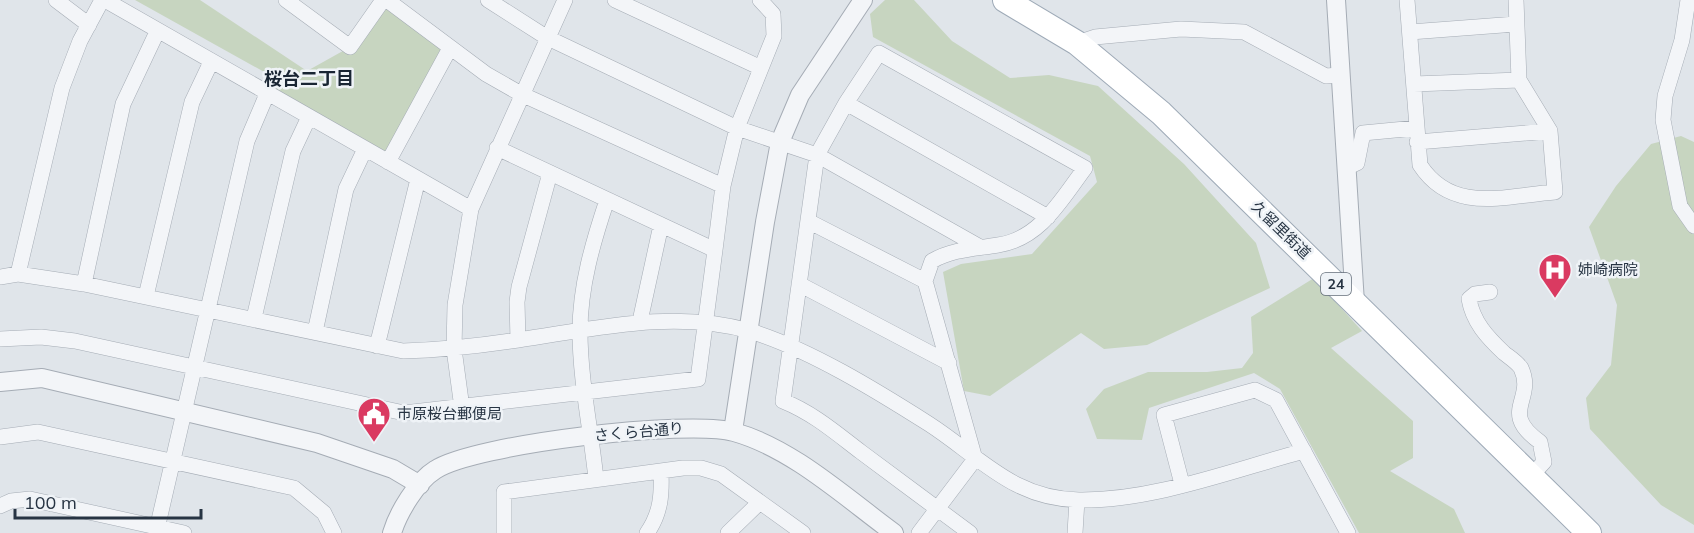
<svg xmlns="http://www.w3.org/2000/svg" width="1694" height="533" font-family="Mulish,'Noto Sans JP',sans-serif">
<rect width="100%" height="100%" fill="#e0e5ea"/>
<!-- green -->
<path fill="#c7d5c0" d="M 135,0 L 200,0 L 307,71 L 350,47 L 383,0 L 450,48 L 388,162 L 267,94 L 284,83 Z
M 885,0 L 914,0 L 952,41 L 1010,78 L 1049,75 L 1098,86 L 1184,164 L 1256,243 L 1270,288 L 1147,345 L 1104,349 L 1081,333 L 990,396 L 964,391 L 943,272 L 961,264 L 1032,254 L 1097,182 L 1090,156 L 873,37 L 870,14 Z
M 1681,136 L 1694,142 L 1694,525 L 1661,505 L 1590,429 L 1586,398 L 1611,365 L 1617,305 L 1589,227 L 1616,186 L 1651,144 Z
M 1314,278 L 1362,331 L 1331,348 L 1413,421 L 1413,458 L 1390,471 L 1454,509 L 1465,533 L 1359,533 L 1280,389 L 1254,373 L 1149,408 L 1142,440 L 1097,439 L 1086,409 L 1104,389 L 1148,372 L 1207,372 L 1242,368 L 1253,353 L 1251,317 Z"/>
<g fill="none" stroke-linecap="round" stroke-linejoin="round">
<!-- minor casing -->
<g stroke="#a5acb5" stroke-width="16">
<path id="minor" d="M 56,0 L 89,25
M 105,0 L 471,209
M 286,0 L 350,47 L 383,0
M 387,0 L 486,74 L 521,94 L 723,186
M 488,0 L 546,37 L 737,128 L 817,155 L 980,247
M 615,0 L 761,68
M 1407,0 L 1420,165 C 1452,214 1504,196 1555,192 L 1550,131 L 1519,80 L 1516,0
M 1688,0 L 1682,40 L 1665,96 L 1663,120 L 1680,206 L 1694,226
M 1410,32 L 1516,24
M 1077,43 L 1095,37 L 1181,29 L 1244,32 L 1326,76 L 1340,75
M 1414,84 L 1519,80
M 846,103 L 1048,217
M 1417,142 L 1550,131
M 388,162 L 450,48
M 1346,168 L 1357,163 L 1363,133 L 1416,128
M 808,221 L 925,281
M 715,250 L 723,186 L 737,128 L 774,36 L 773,14 L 760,0
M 18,274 L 62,88 L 80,41 L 102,0
M 0,277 L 18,274 L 84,284 L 403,351 C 442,350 479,346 518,340 C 594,329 674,309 750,331 C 809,349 877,391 929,424 C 980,457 1013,499 1079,500 C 1153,501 1233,470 1304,451
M 84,284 L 123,104 L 157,32
M 799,284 L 949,363
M 1490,292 L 1475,294 L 1469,299 C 1473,322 1487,337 1504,353 C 1509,357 1517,362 1521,368 C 1536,400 1498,412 1540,442 L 1544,462 L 1531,476
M 146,296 L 192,102 L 211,62
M 254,318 L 293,151 L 309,117
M 640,321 L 661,225
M 315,332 L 346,189 L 365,149
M 0,339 L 41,337 L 75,341 L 404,413 L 698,379 L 715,250 L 497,148
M 518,340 L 517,302 L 519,287 L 550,173
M 377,346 L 418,179
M 462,408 L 454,349 L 455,305 L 471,209 L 565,0
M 0,437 L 38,432 L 294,488 L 324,513 L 334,533
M 596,479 C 591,430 580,380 580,331 C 580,286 593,242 607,200
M 1182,484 L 1164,415 L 1255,390 L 1276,400 L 1348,533
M 0,506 L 11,501 L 30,499 L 184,533
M 156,533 L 247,141 L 267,94
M 504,533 L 504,492 L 683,468 L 701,468 L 721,474 L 803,533
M 647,533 C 661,513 662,494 661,471
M 728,533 L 760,502
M 919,533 L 975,459 L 925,281 L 932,261 C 953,249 974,249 998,245 C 1040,239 1061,200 1085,168 L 879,53 L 846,103 L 817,155 L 783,401 C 813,413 836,433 861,452 C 897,479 934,506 970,533
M 1075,533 L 1077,500"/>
</g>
<!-- tertiary casing -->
<g stroke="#a5acb5" stroke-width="20">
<path id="tertiary" d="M 1336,0 L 1355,303
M 0,382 L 42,378 L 317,443 L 393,469 L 420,485
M 733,431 L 765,222 L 780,142 L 800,95 L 863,0
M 392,533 C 398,513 417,481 435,470 C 474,444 689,419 734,432 C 792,448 846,498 894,533"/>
</g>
<!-- primary casing -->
<g stroke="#9eaab7" stroke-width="26">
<path id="primary" d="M 1005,0 L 1077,43 L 1161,113 L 1589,533"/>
</g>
<!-- minor -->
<use href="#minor" stroke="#f3f5f8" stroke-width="15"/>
<!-- tertiary -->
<use href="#tertiary" stroke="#f3f5f8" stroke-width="18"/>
<!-- primary -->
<use href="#primary" stroke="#fff" stroke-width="24"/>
</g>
<!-- icons -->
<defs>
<g id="hospital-pin" transform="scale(1.725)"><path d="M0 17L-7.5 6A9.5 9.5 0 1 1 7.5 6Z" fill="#da3a61" stroke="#eff3f7"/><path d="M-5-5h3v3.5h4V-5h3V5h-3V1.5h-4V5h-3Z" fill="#fff"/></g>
<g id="civic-pin" transform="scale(1.725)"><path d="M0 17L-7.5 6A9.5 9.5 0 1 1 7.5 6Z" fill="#da3a61" stroke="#eff3f7"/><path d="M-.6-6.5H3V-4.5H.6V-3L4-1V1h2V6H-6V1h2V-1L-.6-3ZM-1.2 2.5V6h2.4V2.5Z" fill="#fff"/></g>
</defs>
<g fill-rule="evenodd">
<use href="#hospital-pin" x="1555" y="270"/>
<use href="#civic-pin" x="374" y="414"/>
</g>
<g text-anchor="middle" stroke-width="5" stroke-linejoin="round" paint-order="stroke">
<!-- shield labels -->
<rect fill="#eff3f7" stroke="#636d79" stroke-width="1.5" x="1321" y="273" width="30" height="22" rx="4.5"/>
<g font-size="14" font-weight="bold" fill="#273443">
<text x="1336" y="289">24</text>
</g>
<!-- street labels -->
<g font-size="15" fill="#273443" stroke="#eff3f7">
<text transform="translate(1281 230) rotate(44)" y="5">久留里街道</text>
<text transform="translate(639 432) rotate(-5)" y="5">さくら台通り</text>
</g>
<!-- poi labels -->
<g font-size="15" fill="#273443" stroke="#eff3f7" text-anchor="start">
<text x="1578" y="275">姉崎病院</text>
<text x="397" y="419">市原桜台郵便局</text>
</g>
<!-- quarter labels -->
<g font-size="18" font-weight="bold" fill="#192533" stroke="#eff3f7">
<text x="309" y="85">桜台二丁目</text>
</g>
</g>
<!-- scale -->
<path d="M15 509v9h186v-9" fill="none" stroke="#273443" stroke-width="3"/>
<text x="24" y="509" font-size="18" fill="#273443" stroke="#eff3f7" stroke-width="4.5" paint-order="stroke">100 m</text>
</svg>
